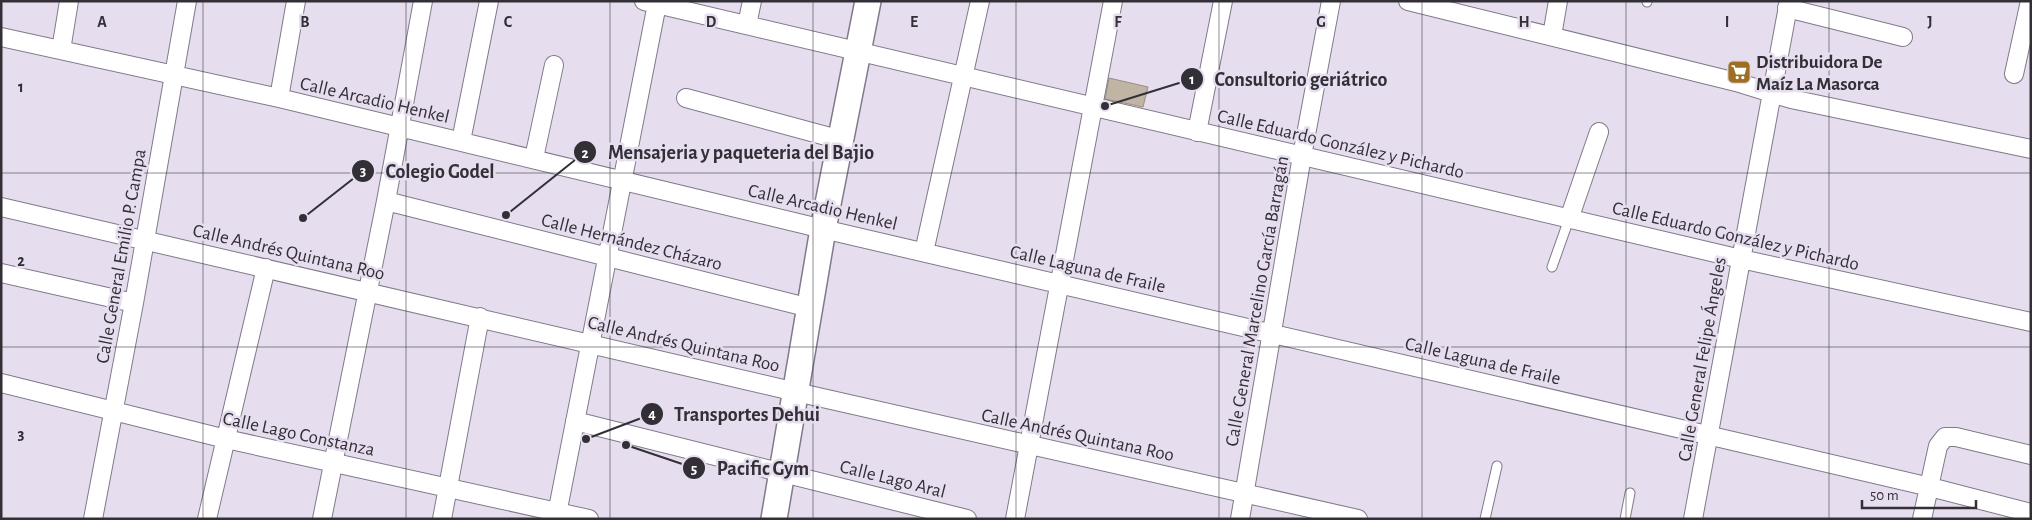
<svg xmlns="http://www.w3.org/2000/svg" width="2032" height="520" font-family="'Alegreya Sans',sans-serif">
<rect width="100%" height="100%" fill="#e6deef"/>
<!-- building -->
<path fill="#c0b4a4" stroke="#998e7f" d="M 1109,78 L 1148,87 L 1143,107 L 1105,99 Z"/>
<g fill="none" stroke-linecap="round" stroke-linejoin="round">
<!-- lane casing -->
<g stroke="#817989" stroke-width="11">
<path id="lane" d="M 1647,2 L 1647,1
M 1552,267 L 1569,219
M 1485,519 L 1497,466
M 1625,519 L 1630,493"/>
</g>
<!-- street casing -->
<g stroke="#817989" stroke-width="20">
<path id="street" d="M 644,1 L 1741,259 L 2031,322
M 1408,1 L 1736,82 L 1791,99 L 2031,149
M 1787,8 L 1903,37
M 747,25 L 752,1
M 1552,36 L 1558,1
M 1,37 L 279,98 L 823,229 L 1930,487 L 2031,513
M 61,50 L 69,1
M 2014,74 L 2030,1
M 279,98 L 296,1
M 686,98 L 841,140
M 1197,132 L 1223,1
M 461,141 L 489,1
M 534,158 L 554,65
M 386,201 L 810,308
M 1,207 L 796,392 L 1358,519
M 1569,219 L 1599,132
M 924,252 L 980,1
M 1,273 L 134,303
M 1,383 L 226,439 L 589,519
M 575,421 L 967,519
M 93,519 L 134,303 L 187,1
M 207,519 L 266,268
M 322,519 L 386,201 L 423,1
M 442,519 L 480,317
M 556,519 L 657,4
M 1015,519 L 1113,1
M 1240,519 L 1302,156 L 1331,1
M 1693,519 L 1789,1
M 1922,519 L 1938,446 L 1945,437 L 1956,437 L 2031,455"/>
</g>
<!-- secondary casing -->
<g stroke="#817989" stroke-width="28">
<path id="secondary" d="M 774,519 L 823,229 L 868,1"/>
</g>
<!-- lane -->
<use href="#lane" stroke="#fff" stroke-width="9"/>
<!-- street -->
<use href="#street" stroke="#fff" stroke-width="18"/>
<!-- secondary -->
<use href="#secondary" stroke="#fff" stroke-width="25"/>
</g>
<!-- grid -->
<path fill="none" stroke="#322f36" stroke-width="1" stroke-opacity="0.55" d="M 203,1 L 203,519M 406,1 L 406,519M 610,1 L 610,519M 813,1 L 813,519M 1016,1 L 1016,519M 1219,1 L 1219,519M 1422,1 L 1422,519M 1626,1 L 1626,519M 1829,1 L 1829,519M 1,173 L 2031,173M 1,347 L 2031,347"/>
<!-- icons -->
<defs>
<g id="supermarket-square" transform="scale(1.25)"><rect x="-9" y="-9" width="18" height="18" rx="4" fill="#9e6e21" stroke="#e6deef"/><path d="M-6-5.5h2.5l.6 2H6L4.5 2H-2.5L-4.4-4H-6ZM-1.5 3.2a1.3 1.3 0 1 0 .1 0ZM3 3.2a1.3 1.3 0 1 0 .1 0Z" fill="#fff"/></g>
</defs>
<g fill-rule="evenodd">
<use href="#supermarket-square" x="1739" y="72"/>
</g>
<g text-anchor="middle" stroke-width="5" stroke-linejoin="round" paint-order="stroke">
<!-- poi labels -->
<g font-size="19" font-weight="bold" fill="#322f36" stroke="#e6deef" text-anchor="start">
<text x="1756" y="68">Distribuidora De<tspan x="1756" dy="22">Maíz La Masorca</tspan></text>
</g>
<!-- street labels -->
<g font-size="19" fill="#322f36" stroke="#e6deef">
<text transform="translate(375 99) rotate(13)" y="7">Calle Arcadio Henkel</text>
<text transform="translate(1341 143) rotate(13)" y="7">Calle Eduardo González y Pichardo</text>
<text transform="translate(823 206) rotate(13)" y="7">Calle Arcadio Henkel</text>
<text transform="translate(1736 235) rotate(13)" y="7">Calle Eduardo González y Pichardo</text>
<text transform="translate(632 241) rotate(14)" y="7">Calle Hernández Cházaro</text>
<text transform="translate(289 251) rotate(13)" y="7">Calle Andrés Quintana Roo</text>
<text transform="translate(120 256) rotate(-80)" y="7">Calle General Emilio P. Campa</text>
<text transform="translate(1088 268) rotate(13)" y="7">Calle Laguna de Fraile</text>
<text transform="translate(1256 301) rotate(-80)" y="7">Calle General Marcelino García Barragán</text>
<text transform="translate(684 343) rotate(13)" y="7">Calle Andrés Quintana Roo</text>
<text transform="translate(1701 359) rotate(-80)" y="7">Calle General Felipe Ángeles</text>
<text transform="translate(1483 360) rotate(13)" y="7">Calle Laguna de Fraile</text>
<text transform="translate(299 433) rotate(12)" y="7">Calle Lago Constanza</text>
<text transform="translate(1078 434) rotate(12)" y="7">Calle Andrés Quintana Roo</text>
<text transform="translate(893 478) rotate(14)" y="7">Calle Lago Aral</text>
</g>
</g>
<g font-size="16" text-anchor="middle" font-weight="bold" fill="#322f36" stroke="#e6deef" stroke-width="5" stroke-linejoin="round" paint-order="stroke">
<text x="102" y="27">A</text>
<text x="305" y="27">B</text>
<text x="508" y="27">C</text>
<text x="711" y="27">D</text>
<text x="914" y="27">E</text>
<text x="1118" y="27">F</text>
<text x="1321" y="27">G</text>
<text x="1524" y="27">H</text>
<text x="1727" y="27">I</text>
<text x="1930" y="27">J</text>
<text x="21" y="92">1</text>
<text x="21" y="266">2</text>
<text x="21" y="439">3</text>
</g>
<!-- callouts -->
<path fill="none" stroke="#322f36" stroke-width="2" d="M1105 106L1192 79M506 215L585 152M303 218L363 171M586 439L652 414M626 445L694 468"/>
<g fill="#322f36" stroke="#e6deef" stroke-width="2">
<circle cx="1105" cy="106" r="5"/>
<circle cx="506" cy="215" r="5"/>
<circle cx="303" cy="218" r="5"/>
<circle cx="586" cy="439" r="5"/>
<circle cx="626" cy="445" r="5"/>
<circle cx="1192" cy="79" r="12"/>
<circle cx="585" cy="152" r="12"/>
<circle cx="363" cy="171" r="12"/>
<circle cx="652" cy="414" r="12"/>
<circle cx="694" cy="468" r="12"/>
</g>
<g font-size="15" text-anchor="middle" font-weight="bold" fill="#fff">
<text x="1192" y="84">1</text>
<text x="585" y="158">2</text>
<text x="363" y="176">3</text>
<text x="652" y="419">4</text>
<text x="694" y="474">5</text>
</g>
<g font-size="20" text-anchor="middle" font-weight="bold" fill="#322f36" stroke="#e6deef" stroke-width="5" stroke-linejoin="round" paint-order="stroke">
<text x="1301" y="86">Consultorio geriátrico</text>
<text x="741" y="159">Mensajeria y paqueteria del Bajio</text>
<text x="440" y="178">Colegio Godel</text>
<text x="747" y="421">Transportes Dehui</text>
<text x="763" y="475">Pacific Gym</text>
</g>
<!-- border -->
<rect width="2032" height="520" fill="none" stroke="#322f36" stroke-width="5"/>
<!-- scale -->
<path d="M1862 500v8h114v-8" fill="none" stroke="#322f36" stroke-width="2.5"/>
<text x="1870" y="500" font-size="15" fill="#322f36" stroke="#e6deef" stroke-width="4" paint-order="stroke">50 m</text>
</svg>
